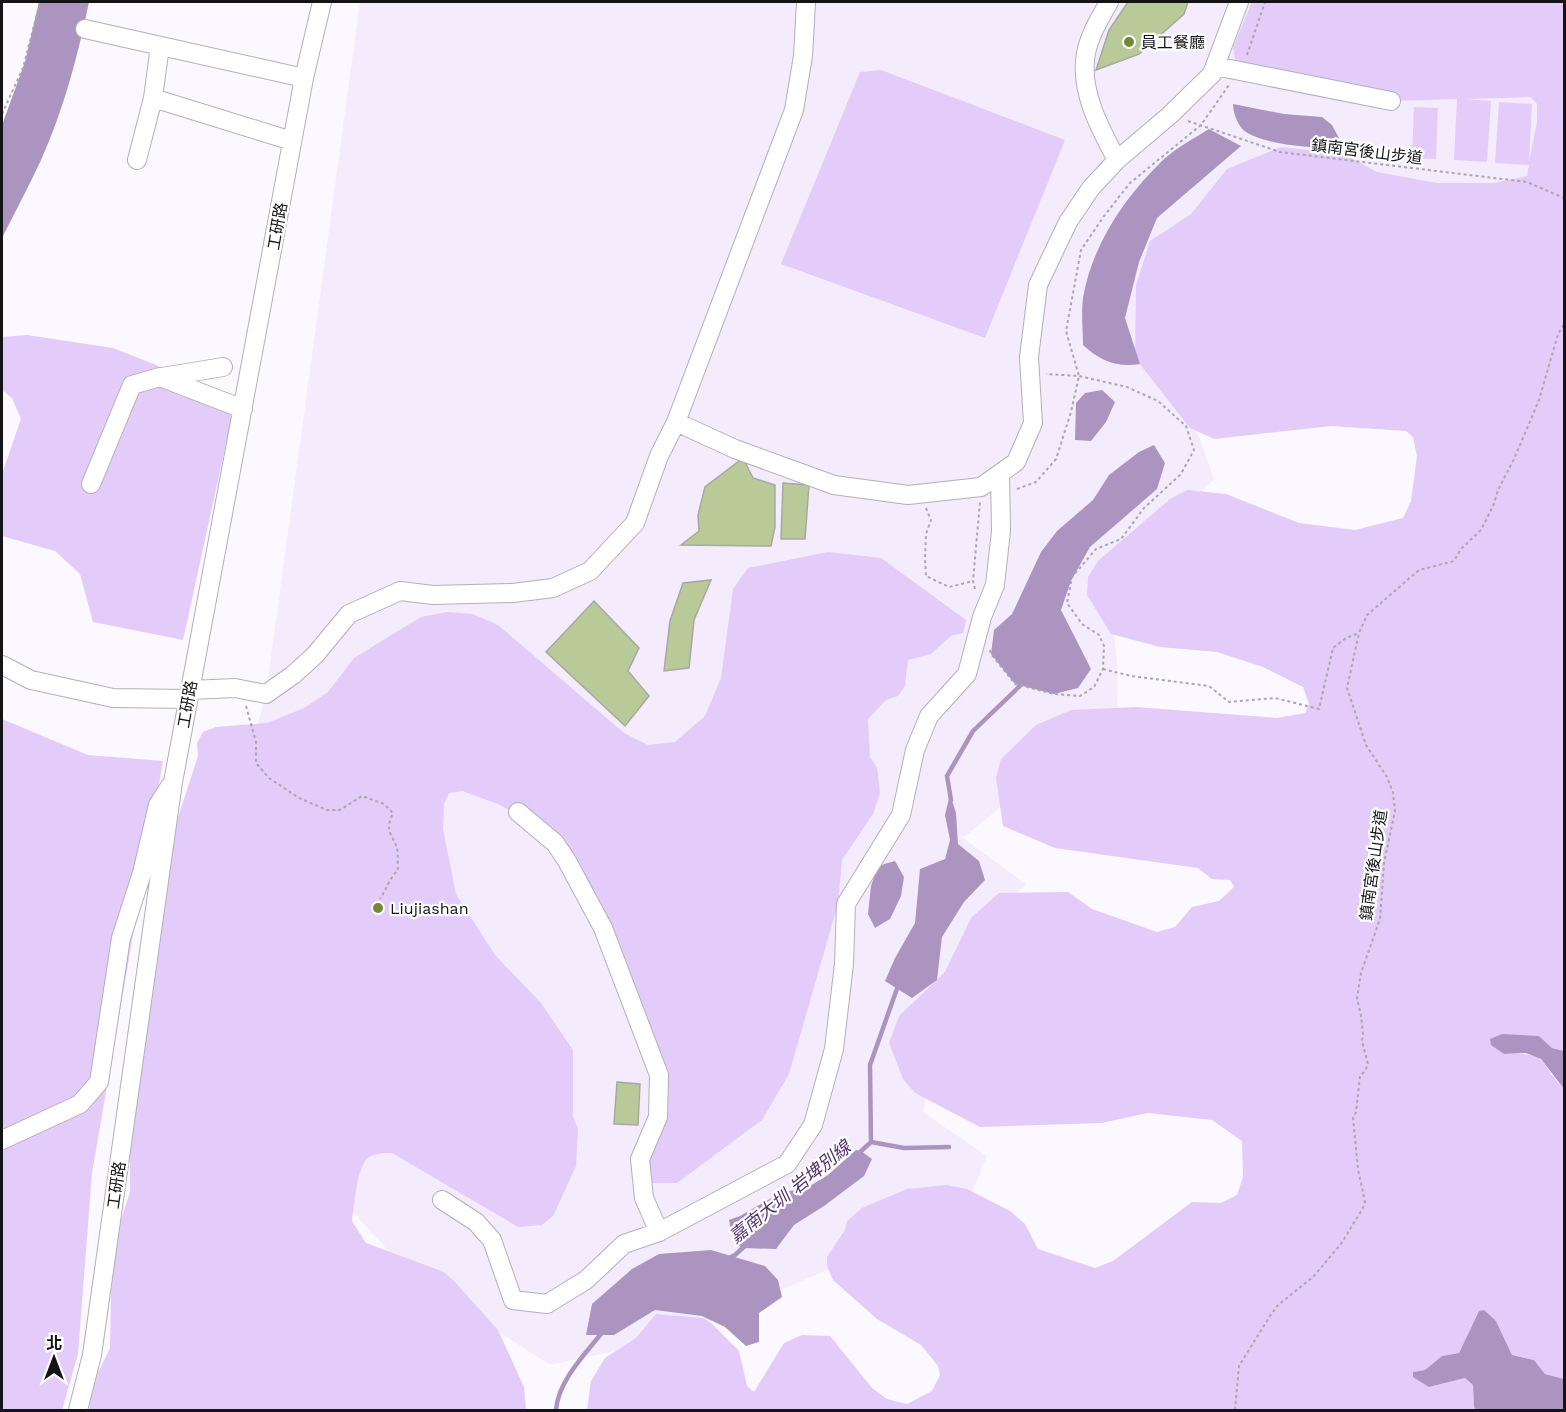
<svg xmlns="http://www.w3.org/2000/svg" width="1566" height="1412" font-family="'Work Sans','Noto Sans TC',sans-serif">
<rect width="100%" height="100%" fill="#fbf8ff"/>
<!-- built -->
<path fill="#f4ecfc" d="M 360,2 L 1280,2 L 1559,97 L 1521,200 L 1196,428 L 1214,479 L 1110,583 L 1118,676 L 1117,713 L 963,838 L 1026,884 L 953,955 L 923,1112 L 987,1156 L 965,1209 L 670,1339 L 550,1365 L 408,1273 L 329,1185 L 231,822 L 266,694 Z"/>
<!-- green -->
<path fill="#e3ccf9" d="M 1252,2 L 1564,2 L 1564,1051 L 1552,1048 L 1539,1036 L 1504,1054 C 1551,1052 1537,1062 1564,1089 L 1564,1379 L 1545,1374 L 1534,1360 L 1512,1355 L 1496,1321 L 1479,1311 L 1459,1353 L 1442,1356 L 1425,1370 L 1413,1372 L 1429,1387 L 1465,1378 L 1473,1385 L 1474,1407 L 1476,1410 L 587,1410 L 591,1381 L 605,1358 L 636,1338 L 656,1314 L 703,1318 L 711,1323 L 739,1351 L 747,1386 L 754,1392 L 784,1343 L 802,1335 L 830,1336 L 872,1388 L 887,1399 L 907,1404 L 932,1391 L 940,1375 L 938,1366 L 921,1345 L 877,1319 L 833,1280 L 827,1266 L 827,1257 L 845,1230 L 847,1221 L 862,1208 L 907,1189 L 947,1185 L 967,1189 L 1010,1211 L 1025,1224 L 1038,1249 L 1095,1268 L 1113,1261 L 1192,1202 L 1221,1203 L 1237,1195 L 1243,1177 L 1242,1141 L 1212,1120 L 1148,1113 L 1101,1123 L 980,1127 L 915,1093 L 903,1079 L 889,1043 L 899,1016 L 945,972 L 971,918 L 999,893 L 1068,892 L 1092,909 L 1157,932 L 1175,927 L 1192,907 L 1219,901 L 1234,887 L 1230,880 L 1212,879 L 1198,868 L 1055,848 L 1003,826 L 996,778 L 1001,759 L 1036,725 L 1071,710 L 1136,707 L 1277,718 L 1305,713 L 1309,704 L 1303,687 L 1263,667 L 1217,652 L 1160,647 L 1111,634 L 1087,595 L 1088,577 L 1098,561 L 1170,499 L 1187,490 L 1226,494 L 1299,523 L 1355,530 L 1403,518 L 1411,501 L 1417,456 L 1413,437 L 1406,431 L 1331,426 L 1214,439 L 1190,428 L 1135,358 L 1136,285 L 1150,241 L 1191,214 L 1227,169 L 1281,147 L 1344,154 L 1377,172 L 1437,183 L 1494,183 L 1527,176 L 1529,165 L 1495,163 L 1499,102 L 1532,104 L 1529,162 L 1537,122 L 1537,104 L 1531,97 L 1467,99 L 1491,101 L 1487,162 L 1454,160 L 1457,99 L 1364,102 L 1236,65 L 1233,47 Z
M 881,70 L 1065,140 L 985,338 L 781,264 L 860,72 Z
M 1414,107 L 1438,108 L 1436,159 L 1412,158 Z
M 27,335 L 113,348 L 156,365 L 234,407 L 183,640 L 93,622 L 80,574 L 55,551 L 2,536 L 2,474 L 21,419 L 12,398 L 2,390 L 2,337 Z
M 828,552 L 881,558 L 966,620 L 963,633 L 951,636 L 931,654 L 908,660 L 905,686 L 898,696 L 886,700 L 868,719 L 870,757 L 877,768 L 880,793 L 873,814 L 842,860 L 838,904 L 789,1074 L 762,1120 L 677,1183 L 652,1183 L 633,1166 L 661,1101 L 604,933 L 560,853 L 520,816 L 498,804 L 462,791 L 449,793 L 444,804 L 443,829 L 456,894 L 495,955 L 541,1003 L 573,1050 L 573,1116 L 578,1129 L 576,1166 L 553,1216 L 542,1225 L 518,1227 L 392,1153 C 385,1153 376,1153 369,1157 C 357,1165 354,1206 352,1221 L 366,1243 L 444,1272 L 454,1281 L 498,1330 L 524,1387 L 526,1410 L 89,1410 L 94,1381 L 110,1348 L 112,1247 L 130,1192 L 130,1130 L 172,836 L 198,756 L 197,743 L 203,732 L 216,727 L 267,723 L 304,708 L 328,692 L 354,658 L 421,617 L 447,612 L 473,614 L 498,625 L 624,733 L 648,745 L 675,742 L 705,716 L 721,678 L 733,589 L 748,568 Z
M 2,719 L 88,755 L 163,761 L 92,1173 L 78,1354 L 62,1410 L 2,1410 Z"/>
<!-- water -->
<path fill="#ab95c0" d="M 39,2 L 89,2 C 78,55 64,109 41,160 C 29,186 15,212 2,238 L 2,125 L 25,62 Z
M 1233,104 L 1284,114 L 1322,117 L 1332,125 L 1339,138 L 1333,149 C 1310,147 1266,145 1246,132 C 1238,127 1233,113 1233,104 Z
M 1209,129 L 1241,146 L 1157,218 L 1139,262 L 1125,318 L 1140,364 C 1118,368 1100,361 1083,345 C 1083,330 1081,313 1083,298 C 1092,245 1124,198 1163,160 C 1176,148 1193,139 1209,129 Z
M 1102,390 L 1115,402 L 1106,422 L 1091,441 L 1075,440 L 1076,403 L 1085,393 Z
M 1154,445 L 1165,463 L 1157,489 L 1090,547 L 1071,581 L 1061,610 L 1091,669 L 1078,688 L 1054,694 L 1015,684 L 991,654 L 994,630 L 1012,614 L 1041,552 L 1057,531 L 1093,500 L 1109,475 L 1139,452 Z
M 950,794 L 956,813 L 958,844 L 979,861 L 985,880 L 964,902 L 942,937 L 937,980 L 912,998 L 885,981 L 895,958 L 915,923 L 920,869 L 945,859 L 950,840 L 945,815 Z
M 895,861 L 904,877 L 901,896 L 890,919 L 875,928 L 868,914 L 871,886 L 877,869 L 884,864 Z
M 1502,1034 L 1539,1036 L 1552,1048 L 1564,1051 L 1564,1089 L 1541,1059 L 1526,1053 L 1504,1054 L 1491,1045 L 1490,1039 Z
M 856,1150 L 861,1151 L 872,1159 L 864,1176 L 824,1206 L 794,1225 L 776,1249 L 742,1248 L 734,1242 L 729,1220 L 740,1216 L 782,1192 L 805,1189 L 828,1175 Z
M 711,1250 L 765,1266 L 778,1280 L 782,1297 L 759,1313 L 759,1342 L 746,1346 L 725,1327 L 702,1316 L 655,1310 L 614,1335 L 586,1335 L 592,1304 L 632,1269 L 659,1254 Z
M 1484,1310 L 1496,1321 L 1512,1355 L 1534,1360 L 1545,1374 L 1564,1379 L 1564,1410 L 1476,1410 L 1474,1407 L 1473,1385 L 1465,1378 L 1429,1387 L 1413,1377 L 1413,1372 L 1425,1370 L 1442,1356 L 1459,1353 L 1479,1311 Z"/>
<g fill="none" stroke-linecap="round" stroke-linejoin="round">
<!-- stream -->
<path stroke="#ab95c0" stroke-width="4.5" d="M 951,800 L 947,776 L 973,731 L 1024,682
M 871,1142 L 904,1148 L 949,1147
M 859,1153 L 871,1142 L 870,1065 L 899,983
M 729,1258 L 735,1255 L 746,1245
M 556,1410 C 558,1382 583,1356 601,1334"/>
</g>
<!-- building -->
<path fill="#bac998" stroke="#a6a9a1" stroke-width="1.5" d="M 1128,2 L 1188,2 L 1184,14 L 1139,54 L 1096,70 L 1109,30 Z
M 743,458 L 753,478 L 775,485 L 775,527 L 771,546 L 681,545 L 699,531 L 698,515 L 705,487 Z
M 783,483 L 809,485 L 805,539 L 781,539 Z
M 711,580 L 694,620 L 689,668 L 664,671 L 670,621 L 683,583 Z
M 594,601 L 639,648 L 628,671 L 649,696 L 625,726 L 546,652 Z
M 617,1082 L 640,1084 L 638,1125 L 614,1124 Z"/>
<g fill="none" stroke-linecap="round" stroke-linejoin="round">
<!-- minor casing -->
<g stroke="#b3afb8" stroke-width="20">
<path id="minor" d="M 1109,2 C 1100,18 1090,34 1086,53 C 1079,90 1100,129 1117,160
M 85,29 L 304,78
M 1215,66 L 1391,101
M 153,98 L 160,46
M 137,160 L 153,98 L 292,141
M 162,377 L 223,367
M 676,422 L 735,449 L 834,485 L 908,495 L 981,487 L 1016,462 L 1033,423 L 1029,357 L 1038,285 L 1068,222 L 1091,188 L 1117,160 L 1170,115 L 1212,74 L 1239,2
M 91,484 L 132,385 L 160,377 L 243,409
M 2,665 L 31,680 L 113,698 L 188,699
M 190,690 L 235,688 L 266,694 L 293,675 L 315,655 L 349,614 L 400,591 L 433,595 L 513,593 L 553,588 L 590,571 L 635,523 L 659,456 L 676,422 L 794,110 L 803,56 L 806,2
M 518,812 L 555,843 L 567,861 L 603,928 L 659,1075 L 658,1117 L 640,1159 L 644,1198 L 659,1232 L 787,1164 L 813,1125 L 834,1049 L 844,964 L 846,904 L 901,815 L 915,750 L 929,716 L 967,674 L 982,617 L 995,585 L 1001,531 L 1000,474
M 2,1140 L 80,1104 L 99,1082 L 121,938 L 142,873 L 158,805 L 170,786
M 442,1200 L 476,1222 L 492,1240 L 513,1300 L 547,1304 L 586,1280 L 624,1244 L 659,1232
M 78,1410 L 92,1355 L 173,782 L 304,78 L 322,2"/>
</g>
<!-- path -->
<path stroke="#a9a7ac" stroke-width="2" stroke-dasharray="3 3" stroke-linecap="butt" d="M 1247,55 L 1265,2
M 2,114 L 23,68 L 40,2
M 1188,121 L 1280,152 L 1527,182 L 1564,198
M 1017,489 L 1036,482 L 1056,459 L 1071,412 L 1079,376 L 1066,331 L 1081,250 L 1104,216 L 1130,183 L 1201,125 L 1229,85
M 926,508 L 931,520 L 926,534 L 925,558 L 926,576 L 949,587 L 973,581
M 975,589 L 973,581 L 980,502
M 990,650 L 991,654 L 1015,684 L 1054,694 L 1080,696 L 1094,687 L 1103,669 L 1104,646 L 1099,635 L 1082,624 L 1067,603 L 1072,577 L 1096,549 L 1121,539 L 1144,508 L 1181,474 L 1194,450 L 1186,426 L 1158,401 L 1127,387 L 1079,376 L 1046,374
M 1103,669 L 1131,676 L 1209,686 L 1229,702 L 1275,698 L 1319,709 L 1333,648 L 1346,638 L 1359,633
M 246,706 L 256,742 L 256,763 L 269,778 L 299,798 L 327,810 L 340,810 L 362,796 L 384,804 L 393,813 C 386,829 389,831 396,845 C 399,852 397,863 398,870 C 390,877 386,890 380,899
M 1235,1410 L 1239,1366 L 1270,1316 L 1278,1305 L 1313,1277 L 1341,1244 L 1363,1208 L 1365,1202 L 1358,1169 L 1353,1118 L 1356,1112 L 1360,1076 L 1365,1071 L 1368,1064 L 1362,1041 L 1363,1034 L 1361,1016 L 1357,998 L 1361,973 L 1380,919 L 1384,863 L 1395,811 L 1393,793 L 1387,777 L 1366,745 L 1347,688 L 1359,633 L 1367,615 L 1419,570 L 1454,561 L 1461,549 L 1481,530 L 1493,506 L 1498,490 L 1514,459 L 1539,400 L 1558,334 L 1564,324"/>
<!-- minor -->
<use href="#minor" stroke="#fff" stroke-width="18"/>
</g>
<!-- markers -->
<g fill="#728738" stroke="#fff" stroke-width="2">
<circle cx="1129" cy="42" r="6"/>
<circle cx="378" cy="908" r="6"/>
</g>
<g text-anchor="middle" stroke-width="4.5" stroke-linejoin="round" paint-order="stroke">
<!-- poi labels -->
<g font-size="16" fill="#141316" stroke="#fff" text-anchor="start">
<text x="1141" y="48">員工餐廳</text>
<text x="390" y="914">Liujiashan</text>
</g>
<!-- street labels -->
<g font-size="16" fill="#141316" stroke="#fff">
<text transform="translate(1367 151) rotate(7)" y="6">鎮南宮後山步道</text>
<text transform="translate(277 226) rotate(-80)" y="6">工研路</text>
<text transform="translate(187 704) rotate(-80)" y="6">工研路</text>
<text transform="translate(1373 865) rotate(-82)" y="6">鎮南宮後山步道</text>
<text transform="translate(116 1185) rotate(-82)" y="6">工研路</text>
</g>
<!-- water labels -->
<g font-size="18" font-style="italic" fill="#53336b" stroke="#fff">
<text transform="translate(790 1192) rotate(-39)" y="6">嘉南大圳 岩埤別線</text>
</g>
</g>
<!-- border -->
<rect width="1566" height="1412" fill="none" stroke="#141316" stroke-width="6"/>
<!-- north arrow -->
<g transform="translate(54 1358)" stroke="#ffffff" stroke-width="4.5" paint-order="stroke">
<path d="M0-4.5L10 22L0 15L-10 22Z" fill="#141316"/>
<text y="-9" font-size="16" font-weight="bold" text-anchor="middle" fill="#141316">北</text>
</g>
</svg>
